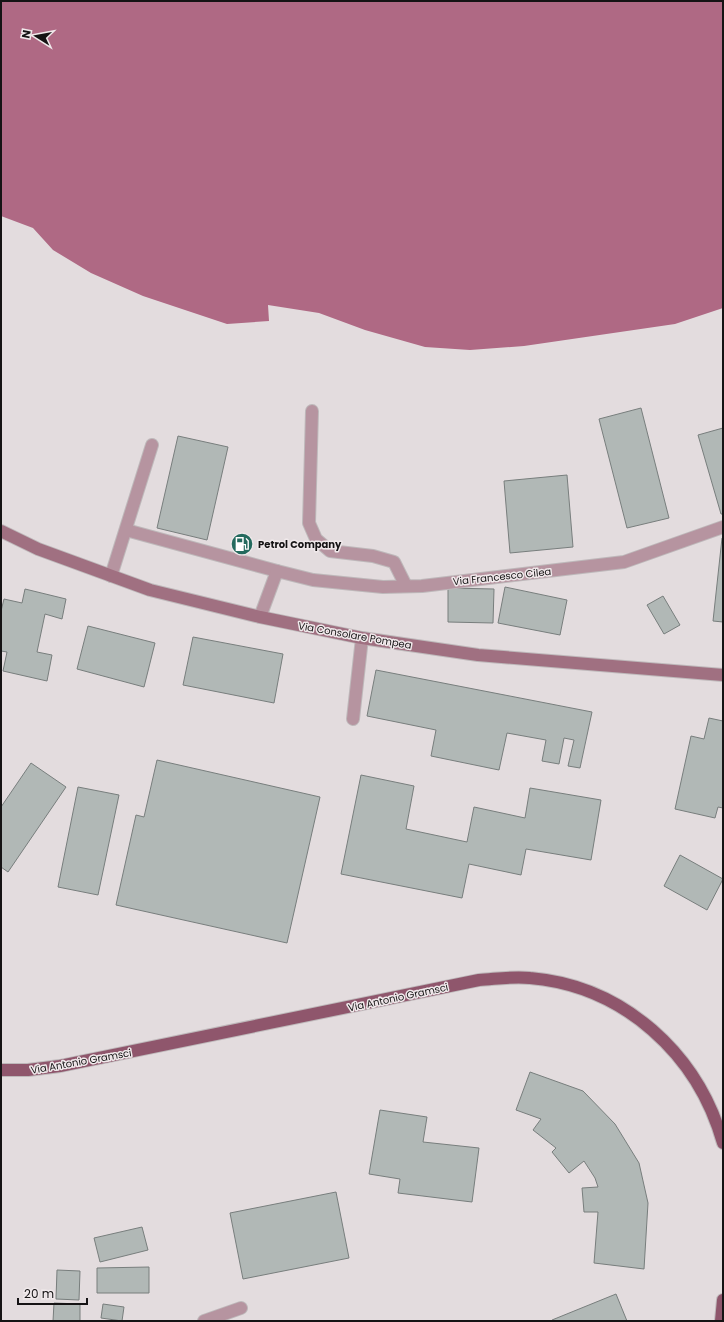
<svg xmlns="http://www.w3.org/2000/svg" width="724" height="1322" font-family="Poppins,sans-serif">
<rect width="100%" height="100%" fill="#e3dcde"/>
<!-- water -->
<path fill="#af6984" d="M 1,1 L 723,1 L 723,308 L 675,324 L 524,346 L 470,350 L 425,347 L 365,330 L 319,313 L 268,305 L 269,321 L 227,324 L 143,296 L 91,273 L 53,250 L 33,228 L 1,216 Z"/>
<!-- building -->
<path fill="#b1b8b6" stroke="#787e7d" d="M 641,408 L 669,518 L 627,528 L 599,419 Z
M 723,428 L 723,514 L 721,514 L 698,435 Z
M 178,436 L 228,447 L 207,540 L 157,528 Z
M 567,475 L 573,547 L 510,553 L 504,481 Z
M 722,538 L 723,539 L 723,622 L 713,621 Z
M 505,587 L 567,600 L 560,635 L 498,623 Z
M 448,588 L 494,589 L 493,623 L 448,622 Z
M 25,589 L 66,599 L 62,619 L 45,614 L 37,652 L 52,655 L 47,681 L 3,671 L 7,652 L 1,651 L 1,611 L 4,599 L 22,603 Z
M 663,596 L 680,625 L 664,634 L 647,605 Z
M 88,626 L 155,643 L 144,687 L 77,669 Z
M 193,637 L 283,654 L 274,703 L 183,685 Z
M 376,670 L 592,712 L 580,768 L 568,766 L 574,740 L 564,738 L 559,764 L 542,761 L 546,740 L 507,733 L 499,770 L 431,756 L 436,730 L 367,716 Z
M 709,718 L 723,721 L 723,808 L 718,807 L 715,818 L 675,809 L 691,736 L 704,739 Z
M 157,760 L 320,797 L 287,943 L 116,905 L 136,815 L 144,817 Z
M 31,763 L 66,787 L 8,872 L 1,867 L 1,807 Z
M 361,775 L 414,786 L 406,829 L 467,842 L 474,807 L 525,818 L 530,788 L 601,800 L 591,860 L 526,849 L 521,875 L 469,864 L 462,898 L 341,874 Z
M 78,787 L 119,795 L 98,895 L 58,887 Z
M 680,855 L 723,879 L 707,910 L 664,886 Z
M 530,1072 L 583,1091 L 615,1124 L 639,1163 L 648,1203 L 644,1269 L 594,1263 L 598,1212 L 584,1212 L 582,1188 L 598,1187 L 595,1178 L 584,1161 L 569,1173 L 552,1152 L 556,1148 L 533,1130 L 541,1119 L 516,1110 Z
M 380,1110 L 427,1117 L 423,1142 L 479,1148 L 472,1202 L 398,1193 L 400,1179 L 369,1174 Z
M 336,1192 L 349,1258 L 243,1279 L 230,1213 Z
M 142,1227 L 148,1250 L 100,1262 L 94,1238 Z
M 149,1267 L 149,1293 L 97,1293 L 97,1268 Z
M 57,1270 L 80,1271 L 79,1300 L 56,1299 Z
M 616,1294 L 627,1321 L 552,1321 L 552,1320 Z
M 54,1303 L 80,1304 L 80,1321 L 53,1321 Z
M 103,1304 L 124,1307 L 122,1321 L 101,1318 Z"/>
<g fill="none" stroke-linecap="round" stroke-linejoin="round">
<!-- lane casing -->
<g stroke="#beb8ba" stroke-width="14">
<path id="lane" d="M 126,530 L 277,571"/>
</g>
<!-- street casing -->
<g stroke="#beb8ba" stroke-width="14">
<path id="street" d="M 312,411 L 309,523 L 316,539 L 330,551 L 373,556 L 394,562 L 406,586
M 111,576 L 152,445
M 260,617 L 277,571 L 313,580 L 383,587 L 422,586 L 624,562 L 723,527
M 353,719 L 362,638
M 204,1321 L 241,1308"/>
</g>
<!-- secondary casing -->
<g stroke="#beb8ba" stroke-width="14">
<path id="secondary" d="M 1,531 L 38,549 L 150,590 L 260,617 L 362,638 L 478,655 L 723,675"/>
</g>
<!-- primary casing -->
<g stroke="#beb8ba" stroke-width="14">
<path id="primary" d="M 1,1070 L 28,1070 L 60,1066 L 479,980 C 496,979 513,976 530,978 C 624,986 698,1054 723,1143
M 721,1321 L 723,1300"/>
</g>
<!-- lane -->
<use href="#lane" stroke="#b694a0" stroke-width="12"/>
<!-- street -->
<use href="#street" stroke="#b694a0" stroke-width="12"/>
<!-- secondary -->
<use href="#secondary" stroke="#a07081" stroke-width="12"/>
<!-- primary -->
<use href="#primary" stroke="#8f566c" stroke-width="12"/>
</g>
<!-- icons -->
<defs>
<g id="fuel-disc" transform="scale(1.15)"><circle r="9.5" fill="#246a5e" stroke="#f0e9eb"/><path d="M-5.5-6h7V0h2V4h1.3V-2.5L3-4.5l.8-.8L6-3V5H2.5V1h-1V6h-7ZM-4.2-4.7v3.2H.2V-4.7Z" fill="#fff"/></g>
</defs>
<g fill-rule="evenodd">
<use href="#fuel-disc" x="242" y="544"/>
</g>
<g text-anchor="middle" stroke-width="3" stroke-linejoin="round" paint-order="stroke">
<!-- poi labels -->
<g font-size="10" font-weight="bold" fill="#151314" stroke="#f0e9eb" text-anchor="start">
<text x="258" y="548">Petrol Company</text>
</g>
<!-- street labels -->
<g font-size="10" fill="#151314" stroke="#f0e9eb">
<text transform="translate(502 576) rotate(-6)" y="4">Via Francesco Cilea</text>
<text transform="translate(355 635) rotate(10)" y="4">Via Consolare Pompea</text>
<text transform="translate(398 997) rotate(-12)" y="4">Via Antonio Gramsci</text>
<text transform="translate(81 1061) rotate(-10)" y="4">Via Antonio Gramsci</text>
</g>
</g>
<!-- border -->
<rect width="724" height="1322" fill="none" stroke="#151314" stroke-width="4"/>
<!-- north arrow -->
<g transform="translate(36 36) rotate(281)" stroke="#f0e9eb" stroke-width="3" paint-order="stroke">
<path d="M0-3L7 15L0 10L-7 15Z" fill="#151314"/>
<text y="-6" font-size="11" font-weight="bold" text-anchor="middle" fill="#151314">N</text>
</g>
<!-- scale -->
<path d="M18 1298v6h69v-6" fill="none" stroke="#151314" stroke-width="2"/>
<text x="24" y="1298" font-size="12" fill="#151314" stroke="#f0e9eb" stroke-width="3" paint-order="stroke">20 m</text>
</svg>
